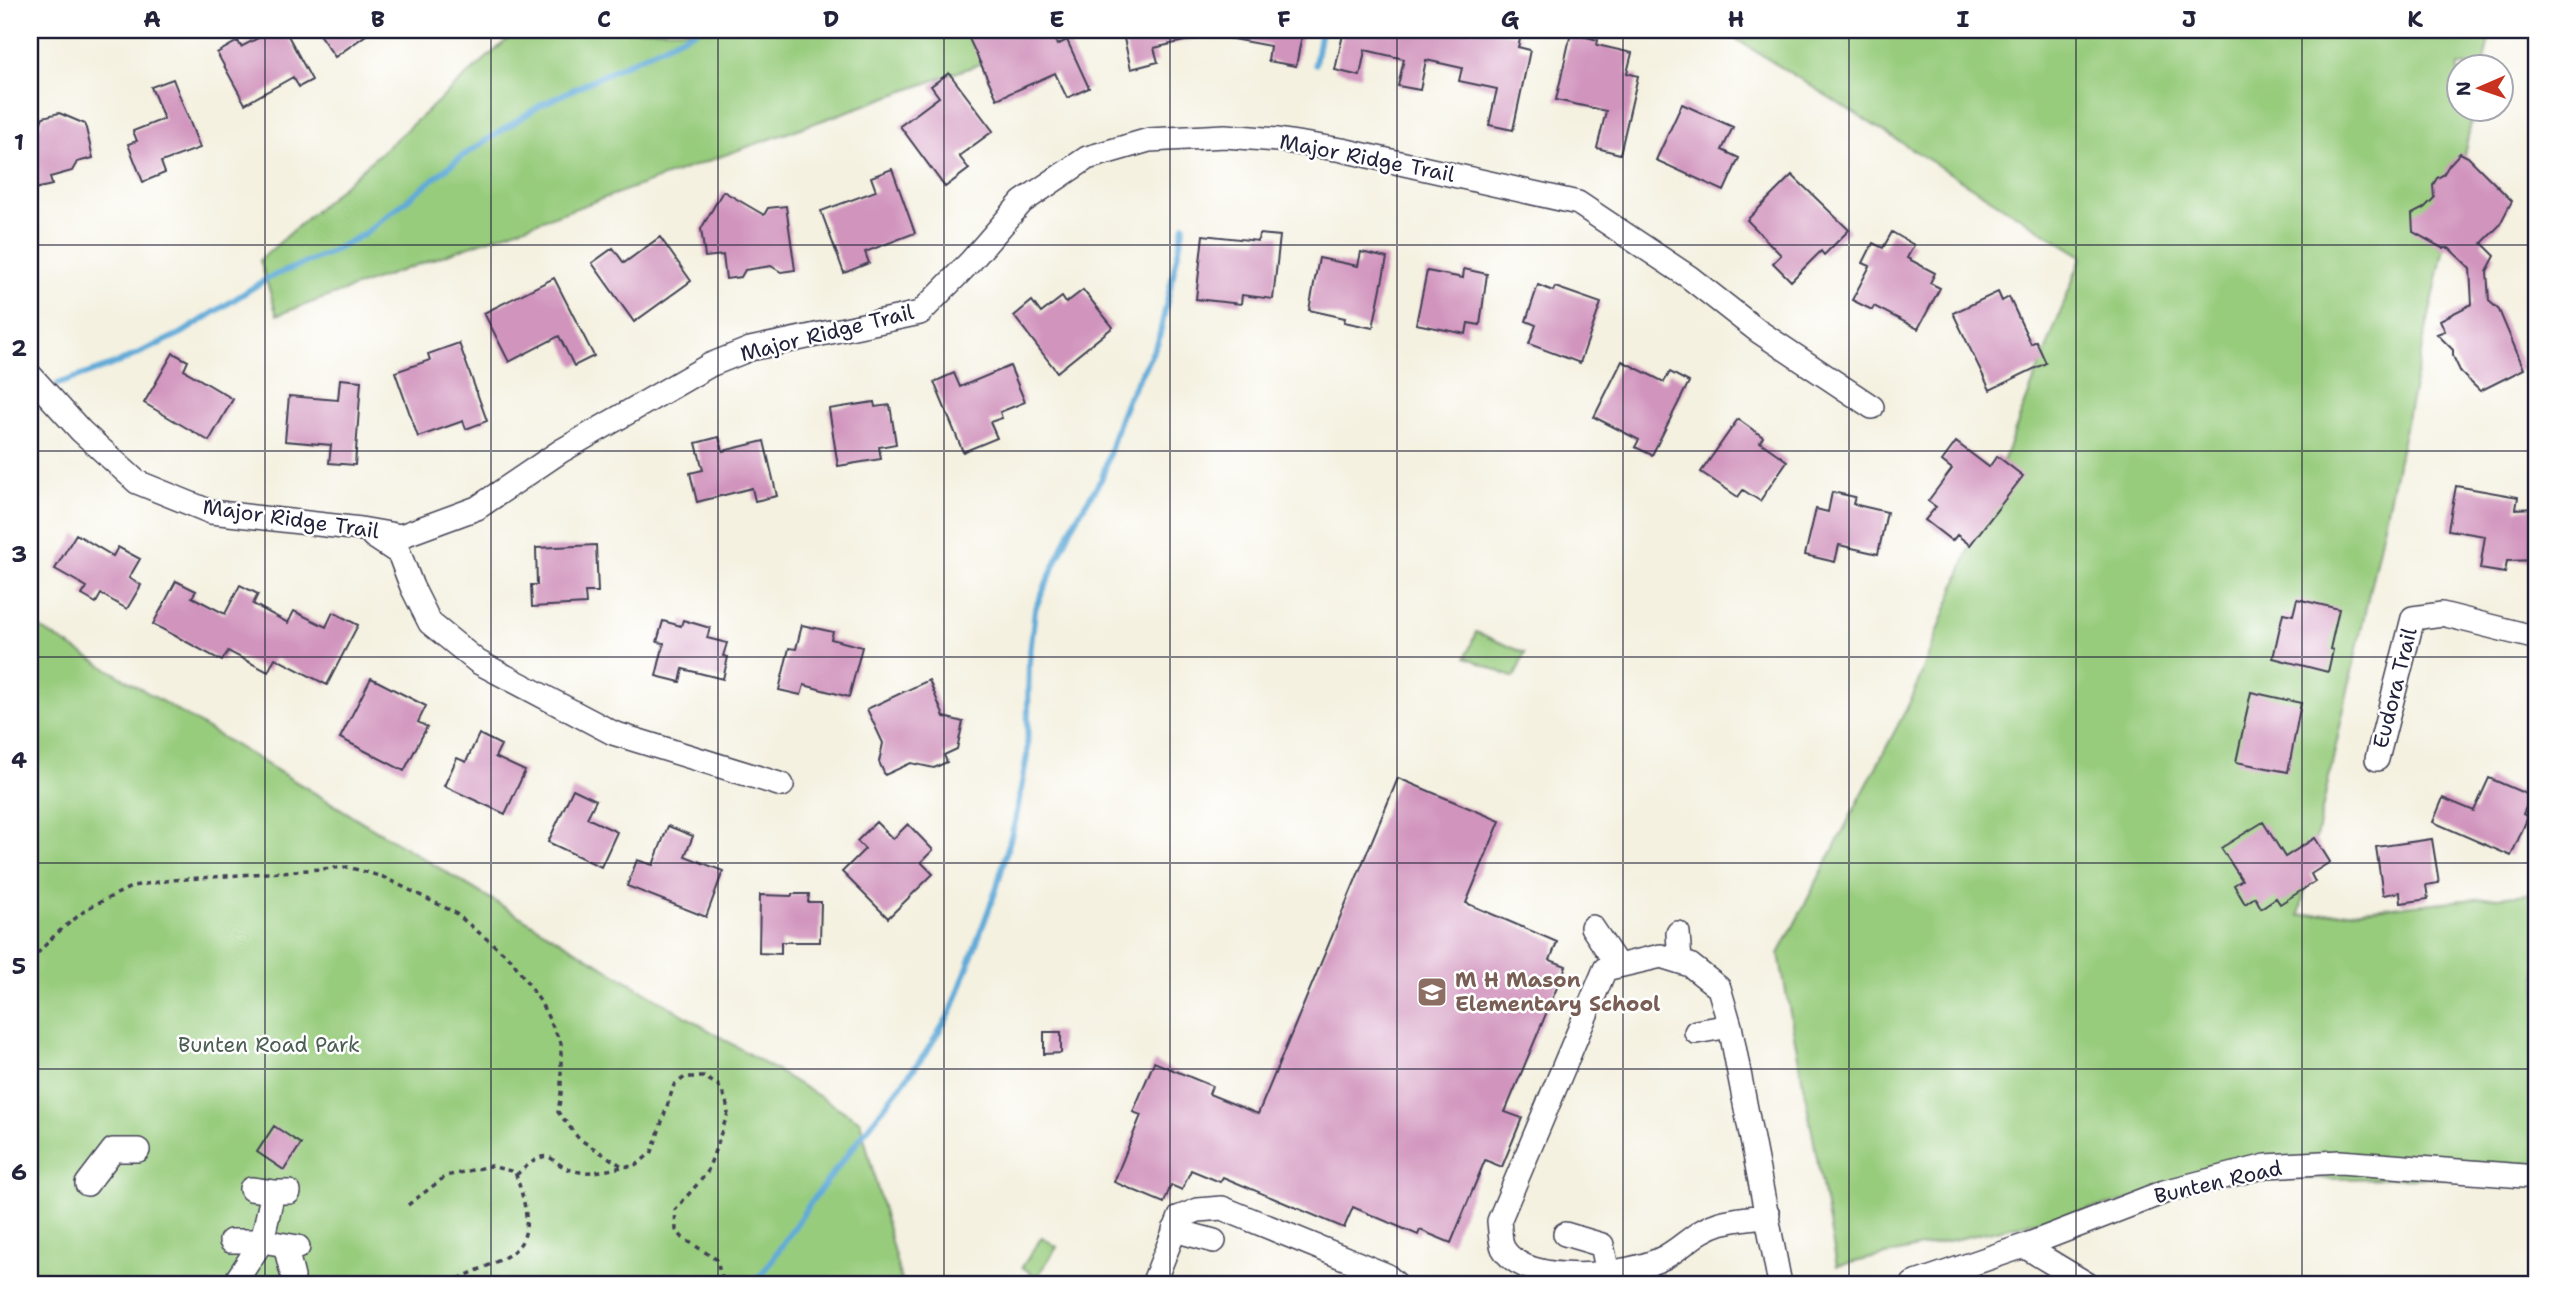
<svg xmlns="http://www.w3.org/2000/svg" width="2567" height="1314" font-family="'Shantell Sans',sans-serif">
<rect width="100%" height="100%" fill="#fff"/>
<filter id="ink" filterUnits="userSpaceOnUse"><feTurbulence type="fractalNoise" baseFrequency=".0143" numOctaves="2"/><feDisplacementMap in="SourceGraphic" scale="14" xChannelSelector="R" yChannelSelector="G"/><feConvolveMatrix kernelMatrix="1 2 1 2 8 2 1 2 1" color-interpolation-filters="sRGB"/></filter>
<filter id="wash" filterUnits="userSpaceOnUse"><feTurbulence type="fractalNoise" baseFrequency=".00686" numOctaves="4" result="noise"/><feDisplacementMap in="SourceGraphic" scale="28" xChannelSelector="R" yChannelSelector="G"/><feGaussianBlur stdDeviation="1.57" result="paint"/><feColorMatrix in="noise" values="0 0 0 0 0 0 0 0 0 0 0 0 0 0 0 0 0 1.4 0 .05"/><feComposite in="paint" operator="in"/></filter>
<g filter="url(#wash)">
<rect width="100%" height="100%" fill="#f4f1e0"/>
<!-- green -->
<path fill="#98cc7d" stroke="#5d775c" stroke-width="2" d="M 518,30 L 1075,30 L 277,315 L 260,260 Z
M 1731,30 L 2491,30 L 2483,66 L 2458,66 L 2458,108 L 2474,109 L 2299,916 L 2537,893 L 2537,1177 L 2219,1180 L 1837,1266 L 1779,954 L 1912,698 L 2082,256 L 1736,39 Z
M 30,622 L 860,1121 L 902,1284 L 30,1284 Z
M 1476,632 L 1525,653 L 1514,678 L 1466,657 Z
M 1042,1237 L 1057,1247 L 1037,1277 L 1022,1267 Z"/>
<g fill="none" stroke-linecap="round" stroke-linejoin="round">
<!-- stream -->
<path stroke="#60aad8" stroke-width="6" d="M 1315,64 L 1321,30
M 58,384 L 120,362 L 182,333 L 268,278 L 327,254 L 364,234 L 461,157 L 541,105 L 697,30
M 751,1284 L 764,1272 L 811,1202 L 925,1054 L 951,1012 L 996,890 L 1015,822 L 1027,756 L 1029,663 L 1035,609 L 1074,522 L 1102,478 L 1118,424 L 1128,398 L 1158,342 L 1184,225"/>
</g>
<g id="blocks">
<!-- building -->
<path fill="#d194bd" d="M 273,30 L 285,30 L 312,80 L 299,87 L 293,77 L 245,104 L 217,53 L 238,41 L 241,47 Z
M 316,30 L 373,30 L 335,57 Z
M 965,30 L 1051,30 L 1057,45 L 1067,40 L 1089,88 L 1067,98 L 1055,73 L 997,99 Z
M 1122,30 L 1205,30 L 1206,36 L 1154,48 L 1158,62 L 1131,69 Z
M 1228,30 L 1303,30 L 1296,66 L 1268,61 L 1270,46 L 1227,38 Z
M 1344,30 L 1492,30 L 1521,36 L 1518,47 L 1530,50 L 1513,130 L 1489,125 L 1497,89 L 1459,81 L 1462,68 L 1426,60 L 1420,90 L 1398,86 L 1404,59 L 1365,50 L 1360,76 L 1335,70 Z
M 1571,33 L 1598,40 L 1597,45 L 1632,53 L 1627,73 L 1638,76 L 1620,154 L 1597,148 L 1606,111 L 1556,100 Z
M 949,73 L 993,131 L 959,156 L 969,169 L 945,187 L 900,126 L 939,97 L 931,86 Z
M 173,79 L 200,148 L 161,162 L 165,173 L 143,182 L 128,144 L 137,141 L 133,131 L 164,119 L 151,87 Z
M 1682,104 L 1733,127 L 1722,150 L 1739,158 L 1724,191 L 1656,160 Z
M 59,113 L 85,124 L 93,158 L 77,162 L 72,171 L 50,177 L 52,185 L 30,190 L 30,125 L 38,129 L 43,117 Z
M 2460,153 L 2468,157 L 2512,201 L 2499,226 L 2482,243 L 2495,256 L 2487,271 L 2489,301 L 2499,310 L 2524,369 L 2480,391 L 2461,373 L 2453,356 L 2453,350 L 2437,334 L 2445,331 L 2440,320 L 2472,304 L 2470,268 L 2449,248 L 2442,248 L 2413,232 L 2412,214 L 2424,208 L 2434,198 L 2433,185 L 2437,178 L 2443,175 L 2449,165 Z
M 892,169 L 915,233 L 865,252 L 869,263 L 844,273 L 821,211 L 876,191 L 871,177 Z
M 1792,175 L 1849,230 L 1824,255 L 1821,251 L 1791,281 L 1773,263 L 1781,255 L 1747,220 Z
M 723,191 L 764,215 L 768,208 L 786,206 L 795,270 L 781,272 L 771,266 L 745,270 L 741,277 L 726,279 L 723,255 L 705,257 L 701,229 Z
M 1892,232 L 1914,245 L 1907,258 L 1935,273 L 1930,283 L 1940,288 L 1918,329 L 1874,306 L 1872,310 L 1852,300 L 1870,266 L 1863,263 L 1873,243 L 1883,248 Z
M 1259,234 L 1280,236 L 1273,299 L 1242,295 L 1241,304 L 1196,299 L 1203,235 L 1258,241 Z
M 660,237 L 691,281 L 634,322 L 592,263 L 613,248 L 624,263 Z
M 1361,252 L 1387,258 L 1373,328 L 1344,322 L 1345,318 L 1309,310 L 1319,258 L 1358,266 Z
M 1464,269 L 1487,274 L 1480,325 L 1468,323 L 1466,334 L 1416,324 L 1427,271 L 1463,278 Z
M 554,278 L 594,356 L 574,366 L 559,336 L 509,362 L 484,313 Z
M 1538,285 L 1553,291 L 1555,287 L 1601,303 L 1580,363 L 1529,344 L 1536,325 L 1526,321 Z
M 1083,290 L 1113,327 L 1057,372 L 1014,316 L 1032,301 L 1041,313 L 1062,297 L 1066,303 Z
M 1998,292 L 2002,301 L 2009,297 L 2031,344 L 2036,341 L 2046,363 L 1990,390 L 1953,313 Z
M 459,343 L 487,421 L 466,429 L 463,421 L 418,437 L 395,372 L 430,360 L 428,354 Z
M 173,353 L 188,361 L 184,370 L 233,399 L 209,441 L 144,403 Z
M 1622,361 L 1664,382 L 1670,372 L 1689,382 L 1652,455 L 1635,447 L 1639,440 L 1594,417 Z
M 1010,366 L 1025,402 L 1000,412 L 1002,418 L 990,422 L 997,438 L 963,452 L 934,382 L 954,373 L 960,387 Z
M 340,379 L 361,381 L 355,465 L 329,463 L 331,445 L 285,441 L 289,396 L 338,400 Z
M 874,402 L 875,407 L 890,405 L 896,444 L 879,447 L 881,459 L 838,466 L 829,409 Z
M 1738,419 L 1763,437 L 1760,442 L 1787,461 L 1760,501 L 1743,490 L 1738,497 L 1701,472 Z
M 719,437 L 723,451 L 764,441 L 777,496 L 755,501 L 752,488 L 697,502 L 690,473 L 703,470 L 696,443 Z
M 1956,442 L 1989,467 L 1997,456 L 2023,476 L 1970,545 L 1957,535 L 1952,541 L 1925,520 L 1936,507 L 1928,501 L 1952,469 L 1942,461 Z
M 2456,486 L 2518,497 L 2516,509 L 2537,508 L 2537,560 L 2507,561 L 2505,573 L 2480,569 L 2485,536 L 2448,530 Z
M 1832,492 L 1855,497 L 1853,504 L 1887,512 L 1878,554 L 1839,545 L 1835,562 L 1805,555 L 1816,509 L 1828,512 Z
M 76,534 L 113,556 L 118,547 L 140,559 L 129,578 L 141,585 L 127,609 L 101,594 L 96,603 L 82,595 L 87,587 L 55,569 Z
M 596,545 L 598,592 L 585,592 L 586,604 L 532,607 L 531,585 L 537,585 L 536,548 Z
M 176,581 L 196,591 L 192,597 L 225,614 L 240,585 L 258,594 L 253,604 L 288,623 L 294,611 L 326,627 L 333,612 L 358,625 L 327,685 L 275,658 L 268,672 L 228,651 L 222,661 L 153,624 Z
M 2297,599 L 2339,609 L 2330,649 L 2333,650 L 2328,672 L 2273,658 L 2283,613 L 2293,615 Z
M 683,620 L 710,628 L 707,638 L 727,643 L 723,656 L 728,657 L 723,679 L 683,669 L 680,682 L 656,676 L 664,643 L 657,642 L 663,621 L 681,626 Z
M 802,625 L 833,632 L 831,639 L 862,647 L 849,697 L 804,685 L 801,695 L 779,690 L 789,648 L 796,649 Z
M 371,678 L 426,706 L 418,722 L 427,727 L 404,771 L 340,738 Z
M 929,680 L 944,717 L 963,722 L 957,749 L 944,755 L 947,762 L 934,768 L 911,763 L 885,775 L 879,762 L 883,743 L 867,709 Z
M 2251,692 L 2301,703 L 2288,772 L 2236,762 Z
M 479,734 L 501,745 L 495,757 L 525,771 L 505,814 L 444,786 L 457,758 L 466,762 Z
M 1398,778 L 1500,821 L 1466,903 L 1557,942 L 1550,960 L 1566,966 L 1505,1112 L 1522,1118 L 1502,1167 L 1485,1160 L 1451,1243 L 1420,1230 L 1418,1235 L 1353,1207 L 1344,1228 L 1223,1177 L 1220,1182 L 1191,1170 L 1182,1190 L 1171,1185 L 1164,1203 L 1114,1182 L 1141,1115 L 1133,1112 L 1154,1062 L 1212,1086 L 1209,1094 L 1258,1114 Z
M 2489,778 L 2531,796 L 2523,814 L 2528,817 L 2511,856 L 2433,822 L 2443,798 L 2474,811 Z
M 573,789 L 596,800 L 587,818 L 617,832 L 601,867 L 548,842 Z
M 876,822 L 893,839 L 908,824 L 933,850 L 921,862 L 933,874 L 888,918 L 842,872 L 865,849 L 857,841 Z
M 2263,822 L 2285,857 L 2315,838 L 2330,862 L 2311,874 L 2315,882 L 2280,904 L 2276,898 L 2261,908 L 2255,897 L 2245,904 L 2234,885 L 2242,880 L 2221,848 Z
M 668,826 L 693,836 L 685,856 L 723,871 L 706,917 L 627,886 L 637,860 L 653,865 Z
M 2432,839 L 2439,883 L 2426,885 L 2428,899 L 2401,903 L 2400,892 L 2383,895 L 2376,847 Z
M 792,894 L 809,894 L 808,902 L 821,902 L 820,942 L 781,942 L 781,954 L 759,953 L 760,895 L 792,896 Z
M 1044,1032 L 1061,1032 L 1061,1053 L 1044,1054 Z
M 274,1126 L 301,1144 L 284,1170 L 257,1152 Z"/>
</g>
</g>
<g filter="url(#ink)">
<use href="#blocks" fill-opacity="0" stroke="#424154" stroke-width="2"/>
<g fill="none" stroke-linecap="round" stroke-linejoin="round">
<!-- minor casing -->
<g stroke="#424154" stroke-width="26">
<path id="minor" d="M 30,375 L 81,431 L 137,482 L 211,512 L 361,529 L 401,536 L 477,508 L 561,451 L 710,365 L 750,349 L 920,313 L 971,261 L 1022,202 L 1087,158 L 1149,140 L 1225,136 L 1278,140 L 1342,150 L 1578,203 L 1689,277 L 1758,331 L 1872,407
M 373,536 L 399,553 L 412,587 L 430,623 L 478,662 L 613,733 L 782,785
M 2377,759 L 2413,618 L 2442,614 L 2537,638
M 1592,927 L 1618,966
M 1678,933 L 1680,962
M 1696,1032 L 1730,1026
M 87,1184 L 113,1150 L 138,1150
M 251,1189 L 273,1192
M 1768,1215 C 1752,1218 1735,1219 1720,1223 C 1697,1230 1685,1246 1665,1257 C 1630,1276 1526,1288 1503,1248 C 1500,1241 1500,1229 1499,1221 L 1605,969 L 1661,956 L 1690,965 L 1719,988 L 1730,1026 L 1780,1284
M 1174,1230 L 1214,1241
M 1565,1234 L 1602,1245 L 1608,1273
M 231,1241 L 262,1241 L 298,1247
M 285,1245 L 293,1277
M 2024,1246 L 2087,1284
M 234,1284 L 262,1241 L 273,1192 L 289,1192
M 1153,1284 L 1180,1217 L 1198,1210 L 1222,1208 L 1386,1275 L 1396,1284
M 1913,1284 L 2024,1246 L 2164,1192 L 2266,1166 L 2340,1162 L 2537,1177"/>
</g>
<!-- path -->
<path stroke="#424154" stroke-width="3.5" stroke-dasharray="5 5" stroke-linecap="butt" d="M 30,961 L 56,934 L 88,908 L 133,886 L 172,880 L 348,867 L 383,877 L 454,912 L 511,959 L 540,1001 L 561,1043 L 561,1093 L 558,1112 L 579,1139 L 622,1166 L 634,1167 L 652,1152 L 674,1085 L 685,1077 L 704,1077 L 718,1085 L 726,1099 L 728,1113 L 707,1173 L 675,1210 L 676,1230 L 683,1238 L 716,1259 L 724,1284
M 516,1175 C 558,1138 544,1167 580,1172 C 595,1173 611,1170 625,1166
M 408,1205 L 446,1176 L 490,1166 L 515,1172 C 545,1258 513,1251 448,1284"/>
<!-- minor -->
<use href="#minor" stroke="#fff" stroke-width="23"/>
</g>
</g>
<!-- grid -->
<path fill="none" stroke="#22223b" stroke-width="2" stroke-opacity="0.55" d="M 265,30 L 265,1284M 491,30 L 491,1284M 718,30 L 718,1284M 944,30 L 944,1284M 1170,30 L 1170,1284M 1397,30 L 1397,1284M 1623,30 L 1623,1284M 1849,30 L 1849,1284M 2076,30 L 2076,1284M 2302,30 L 2302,1284M 30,245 L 2537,245M 30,451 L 2537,451M 30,657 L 2537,657M 30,863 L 2537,863M 30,1069 L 2537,1069"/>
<!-- icons -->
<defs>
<g id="school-square" transform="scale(1.575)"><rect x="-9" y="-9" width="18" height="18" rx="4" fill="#8d6e63" stroke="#fff"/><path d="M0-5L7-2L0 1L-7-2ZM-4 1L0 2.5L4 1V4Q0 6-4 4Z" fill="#fff"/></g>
</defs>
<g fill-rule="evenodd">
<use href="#school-square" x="1432" y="992"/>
</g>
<g text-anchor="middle" stroke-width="5" stroke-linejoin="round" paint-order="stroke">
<!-- street labels -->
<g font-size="21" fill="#22223b" stroke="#fff">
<text transform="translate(1367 158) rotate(11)" y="7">Major Ridge Trail</text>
<text transform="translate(827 333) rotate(-14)" y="7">Major Ridge Trail</text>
<text transform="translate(291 519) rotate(8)" y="7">Major Ridge Trail</text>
<text transform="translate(2395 688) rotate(-76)" y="7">Eudora Trail</text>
<text transform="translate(2218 1182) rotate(-13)" y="7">Bunten Road</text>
</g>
<!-- education labels -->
<g font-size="21" font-weight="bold" fill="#785e54" stroke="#fff" text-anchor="start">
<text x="1455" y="987">M H Mason<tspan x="1455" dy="24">Elementary School</tspan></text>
</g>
<!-- park labels -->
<g font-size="21" fill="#4b5e52" stroke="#fff">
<text x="269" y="1052">Bunten Road Park</text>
</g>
</g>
<!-- margin -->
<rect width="2567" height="1314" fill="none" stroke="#fff" stroke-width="77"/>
<!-- north arrow -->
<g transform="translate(2480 88) rotate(268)"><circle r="33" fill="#ffffff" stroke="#a7a7b1" stroke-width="2"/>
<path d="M0-5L12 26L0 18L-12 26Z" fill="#c8321e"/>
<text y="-10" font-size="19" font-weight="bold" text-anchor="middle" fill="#22223b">N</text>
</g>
<rect x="38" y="38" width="2490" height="1238" fill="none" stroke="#22223b" stroke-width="2.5"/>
<g font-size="23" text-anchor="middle" font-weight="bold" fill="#22223b">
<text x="152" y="27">A</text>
<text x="378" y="27">B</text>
<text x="604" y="27">C</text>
<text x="831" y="27">D</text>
<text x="1057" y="27">E</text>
<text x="1284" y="27">F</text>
<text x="1510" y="27">G</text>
<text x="1736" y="27">H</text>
<text x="1963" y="27">I</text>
<text x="2189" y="27">J</text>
<text x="2415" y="27">K</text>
<text x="19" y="150">1</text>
<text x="19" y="356">2</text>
<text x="19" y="562">3</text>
<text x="19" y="768">4</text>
<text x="19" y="974">5</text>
<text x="19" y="1180">6</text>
</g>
</svg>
